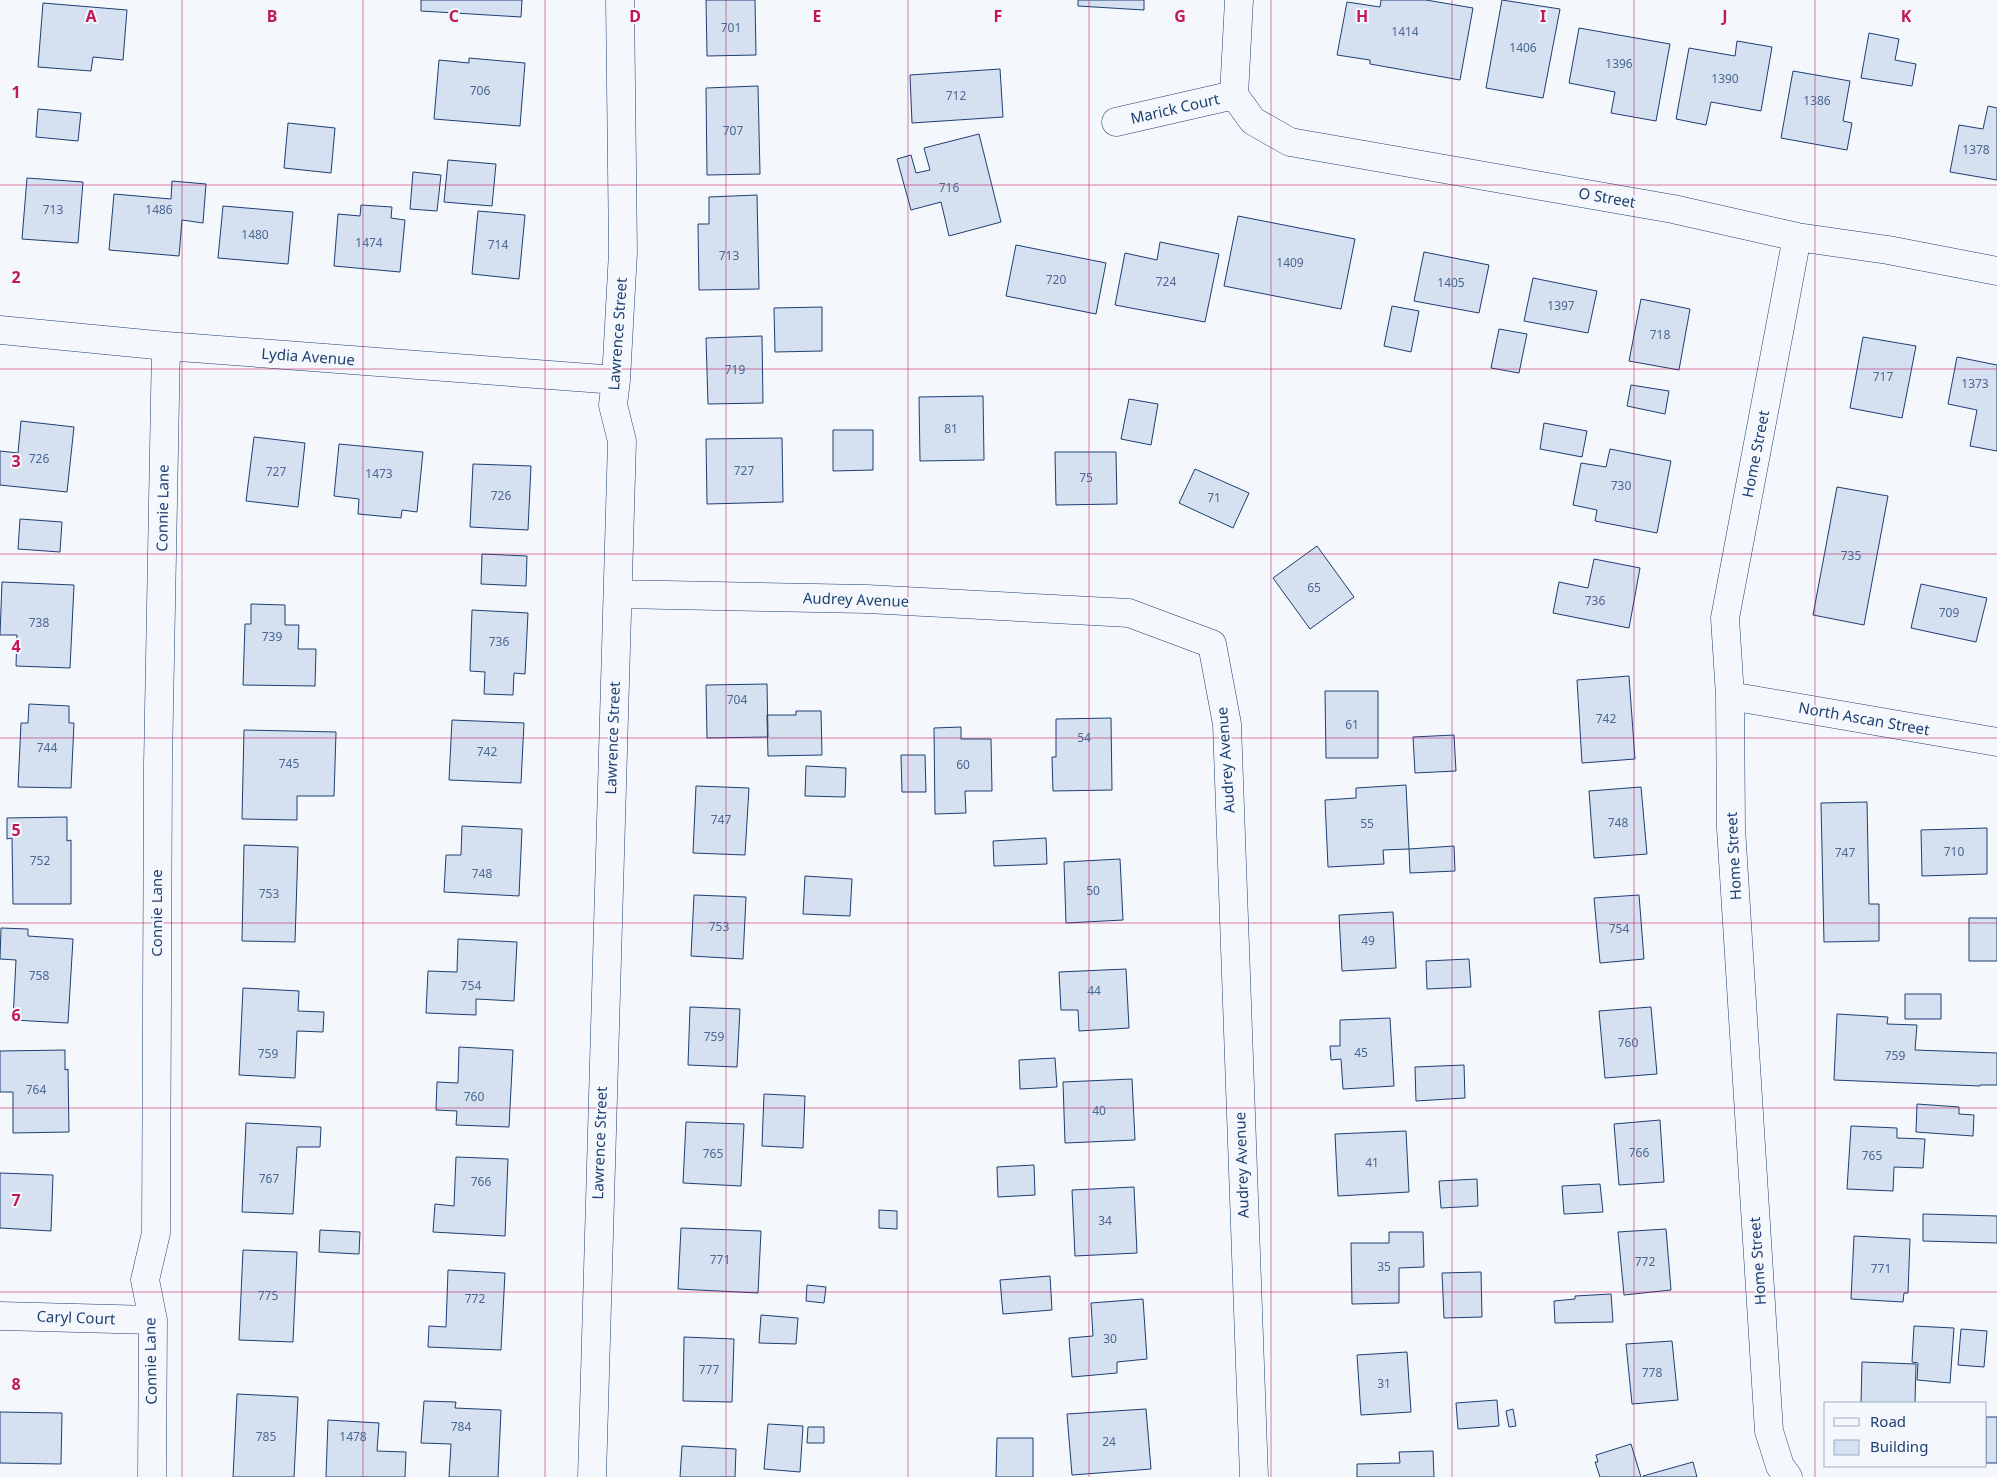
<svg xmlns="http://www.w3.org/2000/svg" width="1997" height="1477" font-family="'Noto Sans',sans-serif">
<rect width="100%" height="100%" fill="#f4f7fb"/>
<!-- building -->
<path fill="#d5e0f0" stroke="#1d3f73" d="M 421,0 L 522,0 L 521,17 L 421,11 Z
M 706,0 L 755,0 L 756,55 L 707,56 Z
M 1078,0 L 1144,0 L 1144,10 L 1078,6 Z
M 1381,0 L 1426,0 L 1473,8 L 1460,80 L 1370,64 L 1370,60 L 1337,55 L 1347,2 L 1380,7 Z
M 1502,0 L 1560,9 L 1543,98 L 1486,88 Z
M 43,3 L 127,10 L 123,60 L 93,57 L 91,71 L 38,67 Z
M 1579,28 L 1670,44 L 1656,121 L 1611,113 L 1615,92 L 1569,83 Z
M 1869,33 L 1899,39 L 1895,60 L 1916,64 L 1912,86 L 1861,78 Z
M 1737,41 L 1772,47 L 1761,111 L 1711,102 L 1706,125 L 1676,119 L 1689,48 L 1735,56 Z
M 469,58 L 525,63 L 520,126 L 434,119 L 439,60 L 469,63 Z
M 1000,69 L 1003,117 L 912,123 L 910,75 Z
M 1793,71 L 1850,81 L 1843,121 L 1852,123 L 1847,150 L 1781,138 Z
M 758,86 L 760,174 L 707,175 L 706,88 Z
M 1988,106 L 1997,108 L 1997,180 L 1950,172 L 1959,125 L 1983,129 Z
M 38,109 L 81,113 L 78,141 L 36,137 Z
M 288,123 L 335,128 L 331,173 L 284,168 Z
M 979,134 L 1001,222 L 949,236 L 941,202 L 911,210 L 897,159 L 911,155 L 916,173 L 930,170 L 924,148 Z
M 448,160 L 496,164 L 492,206 L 444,202 Z
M 413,172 L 441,175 L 437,211 L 410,209 Z
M 27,178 L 83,182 L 78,243 L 22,239 Z
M 172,181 L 206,184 L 203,223 L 182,220 L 179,256 L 109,250 L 114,194 L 171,199 Z
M 757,195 L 759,289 L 699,290 L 698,224 L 709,224 L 709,197 Z
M 361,205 L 392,207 L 391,218 L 405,220 L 400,272 L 334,266 L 338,214 L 360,216 Z
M 223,206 L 293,212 L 288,264 L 218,258 Z
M 478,211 L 525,215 L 519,279 L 472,274 Z
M 1238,216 L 1355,239 L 1341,309 L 1224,286 Z
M 1160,242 L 1219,254 L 1205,322 L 1115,305 L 1125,253 L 1157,260 Z
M 1016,245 L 1106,263 L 1096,314 L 1006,296 Z
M 1424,252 L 1489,265 L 1479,313 L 1414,301 Z
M 1533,278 L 1597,291 L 1588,333 L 1524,321 Z
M 1641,299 L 1690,309 L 1679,370 L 1629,361 Z
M 1392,306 L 1419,311 L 1411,352 L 1384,346 Z
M 822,307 L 822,351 L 775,352 L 774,308 Z
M 1499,329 L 1527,334 L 1519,373 L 1491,368 Z
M 762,336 L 763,403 L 708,404 L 706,338 Z
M 1863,337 L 1916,346 L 1902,418 L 1850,408 Z
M 1957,357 L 1997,365 L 1997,451 L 1970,446 L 1977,410 L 1948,404 Z
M 1631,385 L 1669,391 L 1665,414 L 1627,406 Z
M 983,396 L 984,460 L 920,461 L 919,397 Z
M 1129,399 L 1158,404 L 1151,445 L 1121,439 Z
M 21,421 L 74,427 L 67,492 L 0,485 L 0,451 L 18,453 Z
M 1544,423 L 1587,431 L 1582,457 L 1540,449 Z
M 833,430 L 873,430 L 873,470 L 833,471 Z
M 254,437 L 305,443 L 298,507 L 246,501 Z
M 782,438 L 783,502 L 707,504 L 706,439 Z
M 339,444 L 423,452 L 417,512 L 402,510 L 401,518 L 358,514 L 359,499 L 334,496 Z
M 1610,449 L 1671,461 L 1657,533 L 1595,521 L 1597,510 L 1573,505 L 1581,463 L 1606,467 Z
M 1055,452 L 1116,452 L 1117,504 L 1056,505 Z
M 473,464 L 531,466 L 528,530 L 470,527 Z
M 1195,469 L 1249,493 L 1233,528 L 1179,503 Z
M 1837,487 L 1888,496 L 1864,625 L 1813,615 Z
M 20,519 L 62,522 L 60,552 L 18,549 Z
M 1317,546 L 1354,597 L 1310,629 L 1273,578 Z
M 482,554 L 527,556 L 526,586 L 481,584 Z
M 1594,559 L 1640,568 L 1629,628 L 1553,613 L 1559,582 L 1588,588 Z
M 2,582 L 74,585 L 70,668 L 16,666 L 17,635 L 0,635 Z
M 1921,584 L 1987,598 L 1976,642 L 1911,628 Z
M 251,604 L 285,605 L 285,625 L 299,625 L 298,649 L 316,649 L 315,686 L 243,685 L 245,624 L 251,624 Z
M 472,610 L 528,613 L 525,674 L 514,673 L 513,695 L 484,694 L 485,672 L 470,671 Z
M 1629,676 L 1635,759 L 1582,763 L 1577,680 Z
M 767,684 L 768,737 L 707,738 L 706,685 Z
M 1325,691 L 1378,691 L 1378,758 L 1326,758 Z
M 29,704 L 69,706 L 69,723 L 74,723 L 71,788 L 18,787 L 21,723 L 28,723 Z
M 796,711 L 821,711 L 822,755 L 768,756 L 767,715 L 796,715 Z
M 1111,718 L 1112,790 L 1053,791 L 1052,757 L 1056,757 L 1056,719 Z
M 452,720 L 524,723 L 521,783 L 449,780 Z
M 961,727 L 961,739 L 991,739 L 992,791 L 965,791 L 966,813 L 935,814 L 934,728 Z
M 244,730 L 336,732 L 334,796 L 297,796 L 297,820 L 242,819 Z
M 1454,735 L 1456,771 L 1415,773 L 1413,737 Z
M 901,755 L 925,755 L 926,792 L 902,792 Z
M 806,766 L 846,768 L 845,797 L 805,796 Z
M 1406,785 L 1409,849 L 1383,850 L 1384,864 L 1328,867 L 1325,800 L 1356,798 L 1356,788 Z
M 696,786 L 749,788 L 745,855 L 693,853 Z
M 1641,787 L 1647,854 L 1594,858 L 1589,791 Z
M 1867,802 L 1869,904 L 1879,904 L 1879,941 L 1824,942 L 1821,803 Z
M 67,817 L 67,841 L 71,840 L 71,904 L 13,904 L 12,838 L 7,839 L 7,818 Z
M 462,826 L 522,829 L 519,896 L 444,892 L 446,855 L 461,855 Z
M 1987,828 L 1987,874 L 1922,876 L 1921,830 Z
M 1046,838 L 1047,864 L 994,866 L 993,841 Z
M 244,845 L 298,847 L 295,942 L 242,941 Z
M 1454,846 L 1455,871 L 1410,873 L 1409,849 Z
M 1120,859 L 1123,920 L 1066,923 L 1064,862 Z
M 805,876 L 852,879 L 850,916 L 803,914 Z
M 694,895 L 746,897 L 743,959 L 691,956 Z
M 1639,895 L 1644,959 L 1600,963 L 1594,898 Z
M 1393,912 L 1396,968 L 1342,971 L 1339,915 Z
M 1969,918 L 1997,918 L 1997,961 L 1969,961 Z
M 1,928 L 28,929 L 28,936 L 73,939 L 68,1023 L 13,1020 L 16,960 L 0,959 Z
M 458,939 L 517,942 L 514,1001 L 476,999 L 476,1015 L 426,1013 L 428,971 L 457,972 Z
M 1469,959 L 1471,987 L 1427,989 L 1426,961 Z
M 1126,969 L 1129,1028 L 1079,1031 L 1078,1010 L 1061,1010 L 1059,972 Z
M 243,988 L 299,991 L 298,1011 L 324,1012 L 323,1032 L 297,1031 L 295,1078 L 239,1075 Z
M 1905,994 L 1941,994 L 1941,1019 L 1905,1019 Z
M 690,1007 L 740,1009 L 737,1067 L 688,1065 Z
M 1651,1007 L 1657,1074 L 1605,1078 L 1599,1011 Z
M 1837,1014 L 1888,1017 L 1887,1024 L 1917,1025 L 1915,1050 L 1997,1053 L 1997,1085 L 1980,1085 L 1980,1086 L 1834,1080 Z
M 1390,1018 L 1394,1086 L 1343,1089 L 1341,1059 L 1331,1060 L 1330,1046 L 1340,1046 L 1340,1020 Z
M 459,1047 L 513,1050 L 509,1127 L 456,1125 L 457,1111 L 436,1110 L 437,1082 L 458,1083 Z
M 65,1050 L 65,1070 L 68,1069 L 69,1132 L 13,1133 L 13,1092 L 0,1092 L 0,1051 Z
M 1055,1058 L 1057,1087 L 1020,1089 L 1019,1060 Z
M 1464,1065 L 1465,1098 L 1416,1101 L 1415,1067 Z
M 1132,1079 L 1135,1140 L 1065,1143 L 1063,1082 Z
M 764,1094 L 805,1096 L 803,1148 L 762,1146 Z
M 1917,1104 L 1959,1107 L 1959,1114 L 1974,1115 L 1973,1136 L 1916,1132 Z
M 1660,1120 L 1664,1182 L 1619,1185 L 1614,1124 Z
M 686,1122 L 744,1124 L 741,1186 L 683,1183 Z
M 246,1123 L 321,1127 L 320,1147 L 297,1147 L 293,1214 L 242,1212 Z
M 1851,1126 L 1897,1128 L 1897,1138 L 1925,1139 L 1923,1168 L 1894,1167 L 1893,1191 L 1847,1189 Z
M 1406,1131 L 1409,1192 L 1338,1196 L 1335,1134 Z
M 456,1157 L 508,1159 L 505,1236 L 433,1232 L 435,1204 L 454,1206 Z
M 1034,1165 L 1035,1195 L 998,1197 L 997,1167 Z
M 0,1173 L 53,1175 L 51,1231 L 0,1228 Z
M 1477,1179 L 1478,1206 L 1441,1208 L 1439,1181 Z
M 1600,1184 L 1603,1212 L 1564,1214 L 1562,1186 Z
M 1134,1187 L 1137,1253 L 1075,1256 L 1072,1190 Z
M 879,1210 L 897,1211 L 897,1229 L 879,1228 Z
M 1923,1214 L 1997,1216 L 1997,1243 L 1923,1241 Z
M 681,1228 L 761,1231 L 758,1293 L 678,1289 Z
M 1666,1229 L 1671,1290 L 1624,1295 L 1618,1232 Z
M 320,1230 L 360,1232 L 359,1254 L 319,1252 Z
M 1389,1232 L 1423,1232 L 1424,1267 L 1399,1268 L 1399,1303 L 1352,1304 L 1351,1243 L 1389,1243 Z
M 1854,1236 L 1910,1239 L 1908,1293 L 1904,1293 L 1903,1302 L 1851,1299 Z
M 243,1250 L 297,1252 L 293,1342 L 239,1340 Z
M 448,1270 L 505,1273 L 501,1350 L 428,1347 L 429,1326 L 446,1327 Z
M 1481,1272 L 1482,1317 L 1444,1318 L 1442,1273 Z
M 1050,1276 L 1052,1310 L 1003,1314 L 1000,1280 Z
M 807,1285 L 826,1287 L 824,1303 L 806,1301 Z
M 1611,1294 L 1613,1322 L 1555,1323 L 1554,1301 L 1575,1299 L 1575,1296 Z
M 1143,1299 L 1147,1359 L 1117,1362 L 1117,1373 L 1072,1377 L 1069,1338 L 1093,1336 L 1091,1303 Z
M 761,1315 L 798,1318 L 796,1344 L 759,1343 Z
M 1914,1326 L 1954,1328 L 1950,1383 L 1917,1380 L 1918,1363 L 1912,1362 Z
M 1961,1329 L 1987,1331 L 1984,1367 L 1958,1365 Z
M 684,1337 L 734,1339 L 732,1402 L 683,1401 Z
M 1672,1341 L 1678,1400 L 1632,1404 L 1626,1344 Z
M 1407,1352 L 1411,1412 L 1361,1415 L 1357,1355 Z
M 1862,1362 L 1916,1364 L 1915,1403 L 1861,1403 Z
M 237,1394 L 298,1397 L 294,1477 L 233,1477 Z
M 1497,1400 L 1499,1426 L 1458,1429 L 1456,1403 Z
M 424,1401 L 456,1402 L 455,1408 L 501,1410 L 498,1477 L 449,1477 L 451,1444 L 421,1443 Z
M 1146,1409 L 1151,1469 L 1072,1475 L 1067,1414 Z
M 1513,1409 L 1516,1426 L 1509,1427 L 1506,1411 Z
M 0,1412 L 62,1413 L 61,1464 L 0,1463 Z
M 1986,1417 L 1997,1417 L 1997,1463 L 1986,1463 Z
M 328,1420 L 379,1423 L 377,1451 L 406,1452 L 405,1477 L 326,1477 Z
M 768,1424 L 803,1426 L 800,1472 L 764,1469 Z
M 808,1427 L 824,1427 L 824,1443 L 807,1443 Z
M 997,1438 L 1033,1438 L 1033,1477 L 996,1477 Z
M 1631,1444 L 1641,1477 L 1600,1477 L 1595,1462 L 1598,1462 L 1596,1455 Z
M 682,1446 L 736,1449 L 735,1477 L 680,1477 Z
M 1433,1451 L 1434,1477 L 1357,1477 L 1357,1464 L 1400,1463 L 1399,1452 Z
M 1693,1462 L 1697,1477 L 1643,1477 L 1643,1476 Z"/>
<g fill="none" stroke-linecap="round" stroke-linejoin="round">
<!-- minor casing -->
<g stroke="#1d3f73" stroke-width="29">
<path id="minor" d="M 1234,95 L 1253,121 L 1290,142 L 1673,209 L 1797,237 L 1888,250 L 1997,271
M 1234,95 L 1239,0
M 1116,122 L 1234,95
M 0,330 L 166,346 L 616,380
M 619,594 L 867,599 L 1129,613 L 1212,644 L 1227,724 L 1254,1477
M 1730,696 L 1997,742
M 0,1316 L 153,1320
M 152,1477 L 153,1320 L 145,1280 L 156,1233 L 158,763 L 166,346
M 592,1477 L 622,441 L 613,405 L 616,380 L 623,252 L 620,0
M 1788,1477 L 1780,1466 L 1769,1431 L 1731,828 L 1730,696 L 1725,618 L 1797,237"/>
</g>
<!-- minor -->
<use href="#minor" stroke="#f4f7fb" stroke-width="28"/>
</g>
<!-- grid -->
<path fill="none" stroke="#c2185b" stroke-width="1" stroke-opacity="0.55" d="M 182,0 L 182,1477M 363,0 L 363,1477M 545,0 L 545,1477M 726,0 L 726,1477M 908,0 L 908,1477M 1089,0 L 1089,1477M 1271,0 L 1271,1477M 1452,0 L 1452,1477M 1634,0 L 1634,1477M 1815,0 L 1815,1477M 0,185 L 1997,185M 0,369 L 1997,369M 0,554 L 1997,554M 0,738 L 1997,738M 0,923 L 1997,923M 0,1108 L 1997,1108M 0,1292 L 1997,1292"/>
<g text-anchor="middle" stroke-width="4" stroke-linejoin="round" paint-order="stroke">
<!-- number labels -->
<g font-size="12" fill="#4b6792">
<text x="731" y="32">701</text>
<text x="1405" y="36">1414</text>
<text x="1523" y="52">1406</text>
<text x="1619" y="68">1396</text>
<text x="1725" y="83">1390</text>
<text x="480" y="95">706</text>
<text x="956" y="100">712</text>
<text x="1817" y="105">1386</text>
<text x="733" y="135">707</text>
<text x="1976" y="154">1378</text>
<text x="949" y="192">716</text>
<text x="53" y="214">713</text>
<text x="159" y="214">1486</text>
<text x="255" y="239">1480</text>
<text x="369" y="247">1474</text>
<text x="498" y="249">714</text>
<text x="729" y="260">713</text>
<text x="1290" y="267">1409</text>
<text x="1056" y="284">720</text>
<text x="1166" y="286">724</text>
<text x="1451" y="287">1405</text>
<text x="1561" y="310">1397</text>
<text x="1660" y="339">718</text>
<text x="735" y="374">719</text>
<text x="1883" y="381">717</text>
<text x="1975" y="388">1373</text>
<text x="951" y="433">81</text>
<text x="39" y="463">726</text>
<text x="744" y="475">727</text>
<text x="276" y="476">727</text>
<text x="379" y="478">1473</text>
<text x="1086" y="482">75</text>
<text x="1621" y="490">730</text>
<text x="501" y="500">726</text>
<text x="1214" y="502">71</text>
<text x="1851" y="560">735</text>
<text x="1314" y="592">65</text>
<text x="1595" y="605">736</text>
<text x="1949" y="617">709</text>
<text x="39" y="627">738</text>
<text x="272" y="641">739</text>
<text x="499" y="646">736</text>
<text x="737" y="704">704</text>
<text x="1606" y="723">742</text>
<text x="1352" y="729">61</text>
<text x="1084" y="742">54</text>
<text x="47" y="752">744</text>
<text x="487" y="756">742</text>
<text x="289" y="768">745</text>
<text x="963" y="769">60</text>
<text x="721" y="824">747</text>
<text x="1618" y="827">748</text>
<text x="1367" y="828">55</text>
<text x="1954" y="856">710</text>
<text x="1845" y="857">747</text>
<text x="40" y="865">752</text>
<text x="482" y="878">748</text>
<text x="1093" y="895">50</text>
<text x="269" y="898">753</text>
<text x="719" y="931">753</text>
<text x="1619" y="933">754</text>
<text x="1368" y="945">49</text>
<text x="39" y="980">758</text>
<text x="471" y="990">754</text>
<text x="1094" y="995">44</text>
<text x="714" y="1041">759</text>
<text x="1628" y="1047">760</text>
<text x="1361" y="1057">45</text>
<text x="268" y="1058">759</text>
<text x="1895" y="1060">759</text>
<text x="36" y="1094">764</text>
<text x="474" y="1101">760</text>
<text x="1099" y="1115">40</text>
<text x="1639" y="1157">766</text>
<text x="713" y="1158">765</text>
<text x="1872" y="1160">765</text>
<text x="1372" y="1167">41</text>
<text x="269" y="1183">767</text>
<text x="481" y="1186">766</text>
<text x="1105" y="1225">34</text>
<text x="720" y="1264">771</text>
<text x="1645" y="1266">772</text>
<text x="1384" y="1271">35</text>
<text x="1881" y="1273">771</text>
<text x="268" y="1300">775</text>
<text x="475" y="1303">772</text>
<text x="1110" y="1343">30</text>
<text x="709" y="1374">777</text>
<text x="1652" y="1377">778</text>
<text x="1384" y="1388">31</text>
<text x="461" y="1431">784</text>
<text x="266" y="1441">785</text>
<text x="353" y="1441">1478</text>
<text x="1109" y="1446">24</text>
</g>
<!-- street labels -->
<g font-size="15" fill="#1d3f73" stroke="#f4f7fb">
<text transform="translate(1175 109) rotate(-13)" y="5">Marick Court</text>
<text transform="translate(1607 198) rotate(10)" y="5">O Street</text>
<text transform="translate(618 334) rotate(-86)" y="5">Lawrence Street</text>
<text transform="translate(308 357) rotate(4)" y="5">Lydia Avenue</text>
<text transform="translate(1756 454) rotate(-79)" y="5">Home Street</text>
<text transform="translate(163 508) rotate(-89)" y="5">Connie Lane</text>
<text transform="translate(856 600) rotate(2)" y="5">Audrey Avenue</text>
<text transform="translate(1864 719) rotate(10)" y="5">North Ascan Street</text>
<text transform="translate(613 738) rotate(-88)" y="5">Lawrence Street</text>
<text transform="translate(1226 760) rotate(-94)" y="5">Audrey Avenue</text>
<text transform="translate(1734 856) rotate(-93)" y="5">Home Street</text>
<text transform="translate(157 913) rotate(-90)" y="5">Connie Lane</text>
<text transform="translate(600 1143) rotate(-88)" y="5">Lawrence Street</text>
<text transform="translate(1242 1165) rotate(-92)" y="5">Audrey Avenue</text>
<text transform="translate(1758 1261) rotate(-94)" y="5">Home Street</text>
<text transform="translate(76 1318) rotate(2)" y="5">Caryl Court</text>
<text transform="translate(151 1361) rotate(-91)" y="5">Connie Lane</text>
</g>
</g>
<g font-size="16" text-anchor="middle" font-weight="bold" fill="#c2185b" stroke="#f4f7fb" stroke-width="4" stroke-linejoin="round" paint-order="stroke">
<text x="91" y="22">A</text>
<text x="272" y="22">B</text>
<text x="454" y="22">C</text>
<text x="635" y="22">D</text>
<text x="817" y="22">E</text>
<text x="998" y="22">F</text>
<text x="1180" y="22">G</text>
<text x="1362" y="22">H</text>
<text x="1543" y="22">I</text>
<text x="1725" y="22">J</text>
<text x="1906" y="22">K</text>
<text x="16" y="98">1</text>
<text x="16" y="283">2</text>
<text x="16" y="467">3</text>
<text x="16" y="652">4</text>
<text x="16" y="836">5</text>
<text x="16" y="1021">6</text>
<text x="16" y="1206">7</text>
<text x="16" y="1390">8</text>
</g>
<!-- legend -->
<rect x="1824" y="1402" width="162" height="65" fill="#f4f7fb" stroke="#9eadc5"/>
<rect x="1834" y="1418" width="25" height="8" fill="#f4f7fb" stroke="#9eadc5"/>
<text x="1870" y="1427" font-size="15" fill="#1d3f73">Road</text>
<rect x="1834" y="1440" width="25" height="15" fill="#d5e0f0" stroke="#9eadc5"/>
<text x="1870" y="1452" font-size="15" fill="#1d3f73">Building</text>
</svg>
